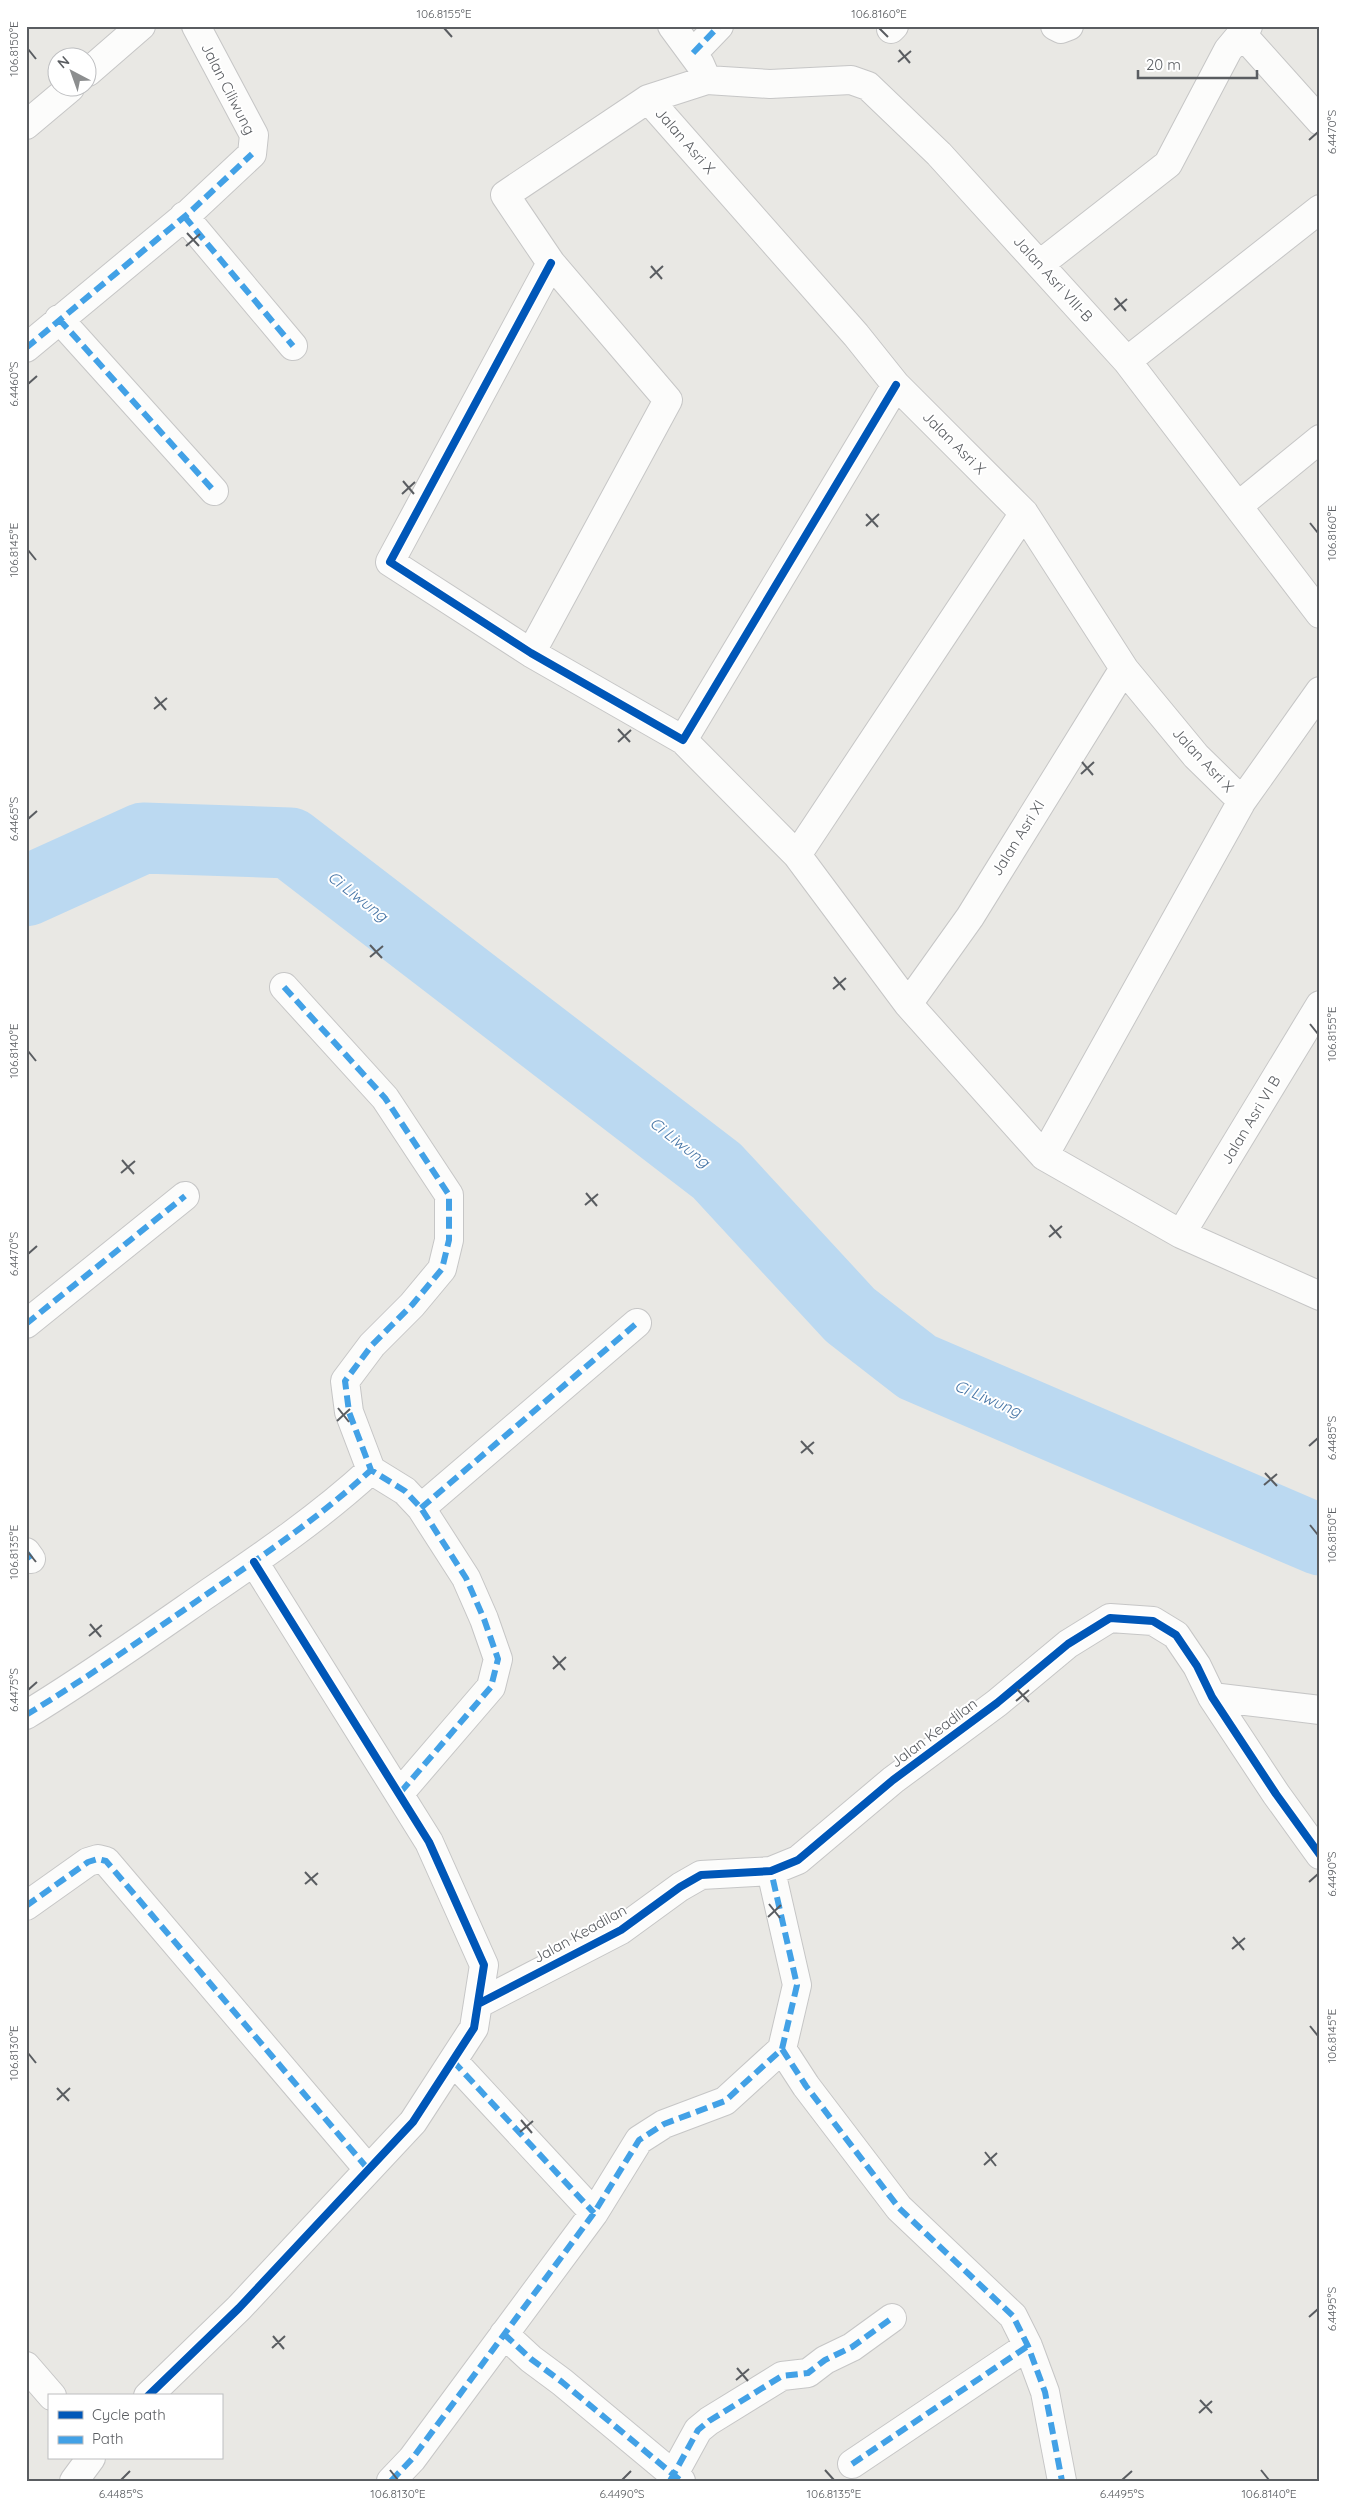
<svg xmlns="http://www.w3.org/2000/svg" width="1346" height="2507" font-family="Quicksand,sans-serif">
<rect width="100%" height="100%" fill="#e9e8e4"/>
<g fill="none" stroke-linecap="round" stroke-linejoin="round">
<!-- river -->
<path stroke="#bbd9f1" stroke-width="71" d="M 26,891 L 143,838 L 290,843 L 717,1171 L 850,1315 L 917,1367 L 1320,1540"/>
<!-- street casing -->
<g stroke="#c6c6c6" stroke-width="30">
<path id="street" d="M 1055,26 L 1061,29 L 1069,26
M 891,29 L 894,26
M 1242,34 L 1320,121
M 693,53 L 719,26
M 88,72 L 141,26
M 707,80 L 770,84 L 851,80 L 868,86 L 939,154 L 1127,361 L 1320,614
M 648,99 L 856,335 L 896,385 L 1024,513 L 1125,670 L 1196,756 L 1242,801
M 26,125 L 70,88
M 184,216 L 293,346
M 551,263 L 390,562 L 531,653 L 683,740 L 896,385
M 1040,264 L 1168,164 L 1228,50 L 1248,26
M 59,319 L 214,491
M 26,348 L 190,212 L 252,154 L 254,135 L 196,26
M 1127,361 L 1320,209
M 1238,506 L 1320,439
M 531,653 L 668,400 L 551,263 L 505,195 L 648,99 L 707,80 L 700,64 L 672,26
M 1320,691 L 1242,801 L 1044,1156 L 1181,1234 L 1320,1296
M 683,740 L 797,855 L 1024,513
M 797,855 L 908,1004 L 1044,1156
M 284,987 L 385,1098 L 449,1195 L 449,1240 L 442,1269 L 412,1305 L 372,1345 L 345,1381 L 349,1412 L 371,1470 L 405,1491 L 421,1508 L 466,1578 L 484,1619 L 498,1659 L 491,1687 L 399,1794
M 908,1004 L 970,917 L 1118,678 L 1125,670
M 1181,1234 L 1320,1005
M 26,1324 L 185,1196
M 421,1508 L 637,1323
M 26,1552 L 31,1559
M 1212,1697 L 1320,1710
M 26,1715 C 87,1678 145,1637 204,1596 C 261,1557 320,1517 371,1470
M 26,1906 L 88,1862 L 98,1859 L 106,1861 L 368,2169
M 478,2004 L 621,1930 L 680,1887 L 701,1875 L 771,1871 L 798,1860 L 893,1780 L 997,1703 L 1068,1644 L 1110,1618 L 1153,1621 L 1176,1635 L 1197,1666 L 1212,1697 L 1276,1794 L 1320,1855
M 782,2049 L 806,2086 L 899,2208 L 1013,2316 L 1028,2346 L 1045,2392 L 1062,2481
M 453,2061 L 594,2213
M 504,2334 L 531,2359 L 562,2382 L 681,2481
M 26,2366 L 52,2396
M 148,2396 L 239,2308 L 413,2122 L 474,2028 L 484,1965 L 429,1842 L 254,1562
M 852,2464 L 1028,2346
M 74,2481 L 91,2458
M 391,2481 L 412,2459 L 594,2213 L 639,2140 L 664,2124 L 725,2101 L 782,2049 L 797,1985 L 771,1871
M 670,2481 L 698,2430 L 709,2421 L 782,2376 L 808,2373 L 825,2360 L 852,2347 L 892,2318"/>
</g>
<!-- street -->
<use href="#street" stroke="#fcfcfb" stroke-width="28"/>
<!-- quiet -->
<path stroke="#42a1e6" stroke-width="6" stroke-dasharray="12 6" stroke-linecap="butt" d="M 693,53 L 719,26
M 184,216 L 293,346
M 59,319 L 214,491
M 26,348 L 190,212 L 252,154
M 284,987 L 385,1098 L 449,1195 L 449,1240 L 442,1269 L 412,1305 L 372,1345 L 345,1381 L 349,1412 L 371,1470 L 405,1491 L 421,1508 L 466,1578 L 484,1619 L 498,1659 L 491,1687 L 399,1794
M 26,1324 L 185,1196
M 421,1508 L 637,1323
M 26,1552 L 31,1559
M 26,1715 C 87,1678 145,1637 204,1596 C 261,1557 320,1517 371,1470
M 26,1906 L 88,1862 L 98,1859 L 106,1861 L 368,2169
M 782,2049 L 806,2086 L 899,2208 L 1013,2316 L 1028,2346 L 1045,2392 L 1062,2481
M 453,2061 L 594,2213
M 504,2334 L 531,2359 L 562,2382 L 681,2481
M 852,2464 L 1028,2346
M 391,2481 L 412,2459 L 594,2213 L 639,2140 L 664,2124 L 725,2101 L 782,2049 L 797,1985 L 771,1871 L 767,1871
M 670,2481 L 698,2430 L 709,2421 L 782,2376 L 808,2373 L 825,2360 L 852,2347 L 892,2318"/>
<!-- cycleway casing -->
<g stroke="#fff" stroke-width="11">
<path id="cycleway" d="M 551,263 L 390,562 L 531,653 L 683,740 L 896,385
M 478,2004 L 621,1930 L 680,1887 L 701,1875 L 771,1871 L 798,1860 L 893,1780 L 997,1703 L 1068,1644 L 1110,1618 L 1153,1621 L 1176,1635 L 1197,1666 L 1212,1697 L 1276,1794 L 1320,1855
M 148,2396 L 239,2308 L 413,2122 L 474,2028 L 484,1965 L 429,1842 L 254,1562"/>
</g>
<!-- cycleway -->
<use href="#cycleway" stroke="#0057b8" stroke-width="8"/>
</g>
<!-- ticks -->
<path fill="none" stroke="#5a5d61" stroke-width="2" d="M 444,28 L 452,37M 879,28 L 888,37M 28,49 L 36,59M 899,50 L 910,63M 898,62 L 911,51M 1309,140 L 1318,132M 187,233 L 199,246M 186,246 L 200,234M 651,266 L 662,279M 650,278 L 663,266M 1115,298 L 1126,311M 1114,310 L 1127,299M 28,384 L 37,376M 403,481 L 414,494M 402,494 L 415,482M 866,514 L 878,527M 1310,523 L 1318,533M 866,526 L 879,514M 28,550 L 36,560M 155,697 L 166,710M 154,709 L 167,698M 618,729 L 630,742M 618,742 L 631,730M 1082,762 L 1093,775M 1081,774 L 1094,762M 28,819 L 37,811M 370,945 L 382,958M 370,957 L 383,946M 834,977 L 845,990M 833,989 L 846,978M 1310,1024 L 1318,1034M 28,1051 L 36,1061M 122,1160 L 134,1174M 121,1173 L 135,1161M 586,1193 L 597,1206M 585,1205 L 598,1194M 1050,1225 L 1061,1238M 1049,1237 L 1062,1226M 28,1254 L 37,1246M 338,1408 L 349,1422M 337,1421 L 350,1409M 801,1441 L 813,1454M 1309,1446 L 1318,1438M 801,1453 L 814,1442M 1265,1473 L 1277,1486M 1264,1485 L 1277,1474M 1310,1525 L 1318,1535M 28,1552 L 36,1562M 90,1624 L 101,1637M 89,1636 L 102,1625M 553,1656 L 565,1670M 553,1669 L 566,1657M 1017,1689 L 1029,1702M 28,1690 L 37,1682M 1016,1701 L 1029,1690M 305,1872 L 317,1885M 1309,1882 L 1318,1874M 305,1884 L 318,1873M 769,1904 L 780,1918M 768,1917 L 781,1905M 1233,1937 L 1244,1950M 1232,1949 L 1245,1938M 1310,2026 L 1318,2036M 28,2053 L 36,2063M 57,2088 L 69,2101M 57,2100 L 70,2088M 521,2120 L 532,2133M 520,2132 L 533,2121M 985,2152 L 996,2166M 984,2165 L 997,2153M 1309,2317 L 1318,2309M 273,2336 L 284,2349M 272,2348 L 285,2336M 737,2368 L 748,2381M 736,2380 L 749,2369M 1200,2400 L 1212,2413M 1199,2413 L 1212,2401M 390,2470 L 398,2480M 825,2470 L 834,2480M 1261,2470 L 1269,2480M 121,2480 L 130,2471M 622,2480 L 631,2471M 1122,2480 L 1132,2471"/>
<g text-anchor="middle" stroke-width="4" stroke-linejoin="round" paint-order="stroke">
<!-- street labels -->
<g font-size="15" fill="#5a5d61" stroke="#fff">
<text transform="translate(228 89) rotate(63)" y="5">Jalan Ciliwung</text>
<text transform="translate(685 141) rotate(49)" y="5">Jalan Asri X</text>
<text transform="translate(1053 279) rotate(48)" y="5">Jalan Asri VIII-B</text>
<text transform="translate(954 443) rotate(45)" y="5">Jalan Asri X</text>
<text transform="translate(1203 760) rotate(47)" y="5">Jalan Asri X</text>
<text transform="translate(1018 838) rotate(-58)" y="5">Jalan Asri XI</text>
<text transform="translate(1251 1120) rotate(-59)" y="5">Jalan Asri VI B</text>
<text transform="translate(934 1733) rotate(-37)" y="5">Jalan Keadilan</text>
<text transform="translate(580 1934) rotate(-29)" y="5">Jalan Keadilan</text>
</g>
<!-- water labels -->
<g font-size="16" font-style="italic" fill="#4675a6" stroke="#fff">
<text transform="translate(358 896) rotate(38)" y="6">Ci Liwung</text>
<text transform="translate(680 1142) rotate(38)" y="6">Ci Liwung</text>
<text transform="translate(988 1398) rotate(23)" y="6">Ci Liwung</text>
</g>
</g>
<!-- border -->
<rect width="1346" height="2507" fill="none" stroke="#ffffff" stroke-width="55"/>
<!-- legend -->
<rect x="48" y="2394" width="175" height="65" fill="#ffffff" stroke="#bdbec0"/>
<rect x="58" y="2411" width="25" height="8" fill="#0057b8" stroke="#bdbec0"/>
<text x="92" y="2420" font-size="15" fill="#5a5d61">Cycle path</text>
<rect x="58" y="2436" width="25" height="8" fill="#42a1e6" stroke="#bdbec0"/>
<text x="92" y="2444" font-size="15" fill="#5a5d61">Path</text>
<!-- north arrow -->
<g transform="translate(72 72) rotate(319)"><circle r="24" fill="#ffffff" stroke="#bdbec0"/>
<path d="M0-4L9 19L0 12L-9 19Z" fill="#8c8e8f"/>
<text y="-8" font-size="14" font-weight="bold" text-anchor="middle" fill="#5a5d61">N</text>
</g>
<!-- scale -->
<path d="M1138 70v8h119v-8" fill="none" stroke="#5a5d61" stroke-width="2.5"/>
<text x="1146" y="70" font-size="15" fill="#5a5d61" stroke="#ffffff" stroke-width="4" paint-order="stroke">20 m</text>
<rect x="28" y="28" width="1290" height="2452" fill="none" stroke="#5a5d61" stroke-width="2"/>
<g font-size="12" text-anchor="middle" fill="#5a5d61">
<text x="444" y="18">106.8155°E</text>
<text x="879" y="18">106.8160°E</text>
<text transform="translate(14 49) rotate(-90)" y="4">106.8150°E</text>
<text transform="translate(1332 132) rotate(-90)" y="4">6.4470°S</text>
<text transform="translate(14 384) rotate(-90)" y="4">6.4460°S</text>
<text transform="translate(1332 533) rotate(-90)" y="4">106.8160°E</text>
<text transform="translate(14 550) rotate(-90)" y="4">106.8145°E</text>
<text transform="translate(14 819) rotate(-90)" y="4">6.4465°S</text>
<text transform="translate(1332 1034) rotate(-90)" y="4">106.8155°E</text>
<text transform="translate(14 1051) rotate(-90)" y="4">106.8140°E</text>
<text transform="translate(14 1254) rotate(-90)" y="4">6.4470°S</text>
<text transform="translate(1332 1438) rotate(-90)" y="4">6.4485°S</text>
<text transform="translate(1332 1535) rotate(-90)" y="4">106.8150°E</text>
<text transform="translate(14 1552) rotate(-90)" y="4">106.8135°E</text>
<text transform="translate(14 1690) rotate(-90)" y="4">6.4475°S</text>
<text transform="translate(1332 1874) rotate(-90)" y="4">6.4490°S</text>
<text transform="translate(1332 2036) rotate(-90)" y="4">106.8145°E</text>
<text transform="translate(14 2053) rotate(-90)" y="4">106.8130°E</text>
<text transform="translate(1332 2309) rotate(-90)" y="4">6.4495°S</text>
<text x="121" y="2498">6.4485°S</text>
<text x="398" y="2498">106.8130°E</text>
<text x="622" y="2498">6.4490°S</text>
<text x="834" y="2498">106.8135°E</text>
<text x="1122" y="2498">6.4495°S</text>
<text x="1269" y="2498">106.8140°E</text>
</g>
</svg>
